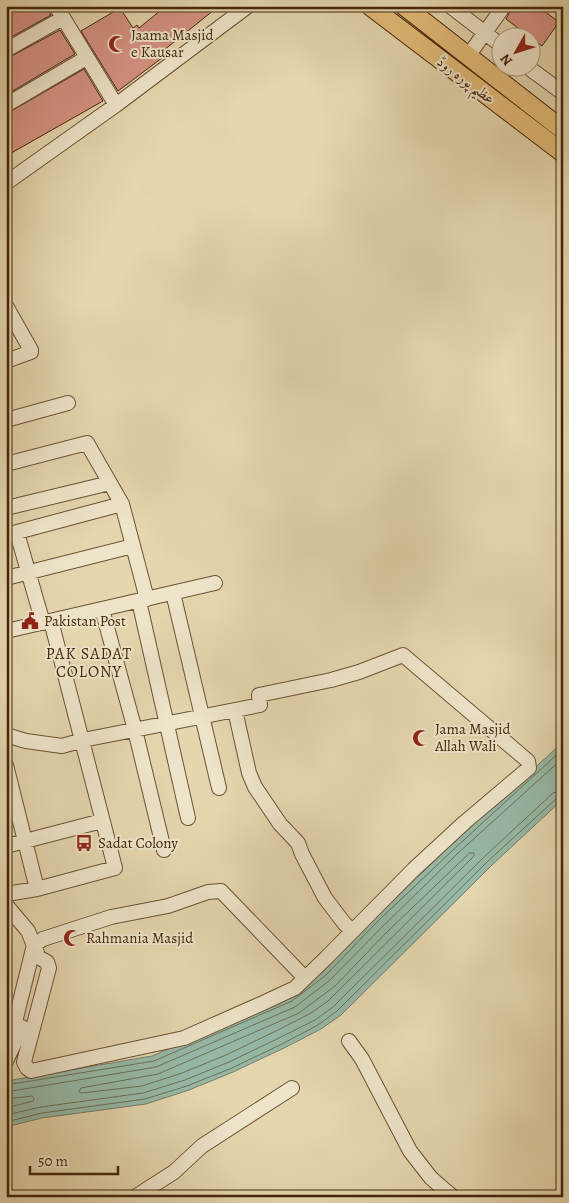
<svg xmlns="http://www.w3.org/2000/svg" width="569" height="1203" font-family="Alegreya,Amiri,serif">
<rect width="100%" height="100%" fill="#e5d6ae"/>
<filter id="stains"><feTurbulence type="fractalNoise" baseFrequency=".004" numOctaves="4"/><feColorMatrix values="0 0 0 0 .2 0 0 0 0 .09 0 0 0 0 .02 0 0 0 .5 -.17"/></filter>
<radialGradient id="worn" r=".72"><stop offset=".6" stop-color="#630" stop-opacity="0"/><stop offset="1" stop-color="#630" stop-opacity=".3"/></radialGradient>
<!-- water -->
<path fill="#96b9a7" stroke="#757e68" d="M 563,742 L 563,799 L 491,866 L 341,1015 L 321,1029 L 284,1048 L 233,1072 L 189,1090 L 146,1104 L 42,1118 L 6,1127 L 6,1081 L 152,1056 L 290,997 L 322,972 L 374,919 L 450,846 Z"/>
<g fill="none" stroke-linecap="round" stroke-linejoin="round">
<!-- shore -->
<path stroke="#6c7058" stroke-width="1" d="M 470,853 L 474,853 L 474,856 L 328,1001 L 311,1013 L 276,1031 L 226,1055 L 182,1073 L 142,1086 L 82,1093 L 79,1092 L 81,1088 L 158,1074 L 299,1013 L 335,986 L 387,932 Z
M 6,1085 L 154,1061 L 292,1001 L 326,975 L 377,922 L 453,850 L 563,749
M 6,1092 L 156,1067 L 295,1007 L 330,980 L 382,927 L 457,854 L 563,758
M 6,1099 L 32,1096 L 34,1098 L 33,1101 L 6,1108
M 6,1115 L 41,1107 L 143,1093 L 185,1080 L 229,1062 L 279,1038 L 315,1020 L 333,1007 L 483,858 L 553,793 L 563,790
M 6,1122 L 42,1113 L 145,1099 L 187,1086 L 232,1068 L 282,1044 L 318,1025 L 337,1011 L 487,862 L 557,798 L 563,796"/>
</g>
<!-- building -->
<path fill="#d69284" stroke="#43260a" d="M 6,6 L 46,6 L 51,15 L 6,40 Z
M 166,6 L 219,6 L 159,54 L 162,58 L 118,91 L 81,31 L 120,8 L 133,28 L 137,25 L 139,28 Z
M 513,6 L 537,6 L 559,22 L 542,46 L 506,19 Z
M 60,30 L 75,54 L 6,95 L 6,59 Z
M 84,69 L 103,101 L 6,156 L 6,114 Z"/>
<g fill="none" stroke-linecap="round" stroke-linejoin="round">
<!-- minor casing -->
<g stroke="#6c5233" stroke-width="16">
<path id="minor" d="M 56,6 L 116,105
M 450,6 L 502,46
M 562,6 L 563,7
M 6,50 L 63,18
M 468,56 L 504,6
M 529,68 L 563,93
M 6,105 L 86,58
M 6,183 L 116,105 L 248,6
M 6,306 L 31,350 L 31,352 L 6,361
M 6,420 L 68,403
M 6,464 L 87,443 L 122,504 L 147,599
M 6,508 L 110,483
M 17,533 L 43,623
M 6,535 L 122,504
M 6,578 L 133,546
M 173,593 L 219,788
M 139,601 L 188,818
M 102,609 L 135,730 L 164,850
M 6,631 L 215,583
M 235,710 L 249,773 L 255,787 L 280,824 L 298,843 L 302,854 L 325,898 L 344,923 L 352,931
M 6,735 L 26,741 L 62,746 L 83,740 L 260,705 L 259,695 L 331,680 L 359,672 L 403,655 L 528,761 L 529,768 L 465,822 L 413,870 L 326,958 L 295,988 L 263,1003 L 184,1038 L 31,1071 L 27,1068 L 24,1062 L 49,968 L 47,962 L 38,957
M 6,765 L 37,889
M 6,846 L 102,821
M 6,894 L 37,889 L 115,868 L 51,621
M 6,905 L 28,931 L 37,953
M 6,1038 L 16,1018 L 34,945 L 43,939 L 111,917 L 168,906 L 208,892 L 221,891 L 305,978
M 349,1041 L 362,1059 L 410,1151 L 431,1178 L 453,1197
M 6,1061 L 22,1027
M 135,1197 L 174,1172 L 202,1146 L 292,1088"/>
</g>
<!-- major casing -->
<g stroke="#43260a" stroke-width="20">
<path id="major" d="M 370,6 L 563,153
M 404,6 L 563,130"/>
</g>
<!-- minor -->
<use href="#minor" stroke="#eee4ca" stroke-width="14"/>
<!-- major -->
<use href="#major" stroke="#e2bb77" stroke-width="18"/>
</g>
<!-- icons -->
<defs>
<g id="mosque-bare" transform="scale(1.35)"><path d="M3.5-4.9A6 6 0 1 0 3.5 4.9A5 5 0 1 1 3.5-4.9Z" fill="#8f2418" stroke="#eee4ca" stroke-width="2.5" paint-order="stroke"/></g>
<g id="civic-bare" transform="scale(1.35)"><path d="M-.6-6.5H3V-4.5H.6V-3L4-1V1h2V6H-6V1h2V-1L-.6-3ZM-1.2 2.5V6h2.4V2.5Z" fill="#8f2418" stroke="#eee4ca" stroke-width="2.5" paint-order="stroke"/></g>
<g id="bus-bare" transform="scale(1.35)"><path d="M-5-6H5V4H4V6H2V4H-2V6H-4V4H-5ZM-3.5-4V0h7V-4ZM-3.5 1.2v1.5H-2V1.2ZM2 1.2v1.5H3.5V1.2Z" fill="#8f2418" stroke="#eee4ca" stroke-width="2.5" paint-order="stroke"/></g>
</defs>
<g fill-rule="evenodd">
<use href="#mosque-bare" x="117" y="44"/>
<use href="#civic-bare" x="30" y="621"/>
<use href="#mosque-bare" x="421" y="738"/>
<use href="#bus-bare" x="84" y="843"/>
<use href="#mosque-bare" x="72" y="938"/>
</g>
<g text-anchor="middle" stroke-width="4" stroke-linejoin="round" paint-order="stroke">
<!-- poi labels -->
<g font-size="15" fill="#43260a" stroke="#eee4ca" text-anchor="start">
<text x="131" y="40">Jaama Masjid<tspan x="131" dy="17">e Kausar</tspan></text>
<text x="44" y="626">Pakistan Post</text>
<text x="435" y="734">Jama Masjid<tspan x="435" dy="17">Allah Wali</tspan></text>
<text x="98" y="848">Sadat Colony</text>
<text x="86" y="943">Rahmania Masjid</text>
</g>
<!-- street labels -->
<g font-size="15" fill="#43260a" stroke="#eee4ca">
<text transform="translate(466 80) rotate(37)" y="5">عظیم پورہ روڈ</text>
</g>
<!-- neighbourhood labels -->
<g font-size="16" letter-spacing="1" fill="#43260a" stroke="#eee4ca">
<text x="89" y="659">PAK SADAT<tspan x="89" dy="18">COLONY</tspan></text>
</g>
</g>
<!-- margin -->
<rect width="569" height="1203" fill="none" stroke="#e5d6ae" stroke-width="25"/>
<rect x="8" y="8" width="554" height="1188" fill="none" stroke="#43260a" stroke-width="2.5"/>
<rect x="12" y="12" width="544" height="1178" fill="none" stroke="#43260a"/>
<!-- north arrow -->
<g transform="translate(516 52) rotate(231)"><circle r="24" fill="#eee4ca" stroke="#aa987d"/>
<path d="M0-4L9 19L0 12L-9 19Z" fill="#8f2418"/>
<text y="-8" font-size="14" font-weight="bold" text-anchor="middle" fill="#43260a">N</text>
</g>
<!-- scale -->
<path d="M30 1166v8h88v-8" fill="none" stroke="#43260a" stroke-width="2.5"/>
<text x="38" y="1166" font-size="15" fill="#43260a" stroke="#eee4ca" stroke-width="4" paint-order="stroke">50 m</text>
<rect width="100%" height="100%" filter="url(#stains)"/>
<rect width="100%" height="100%" fill="url(#worn)"/>
</svg>
